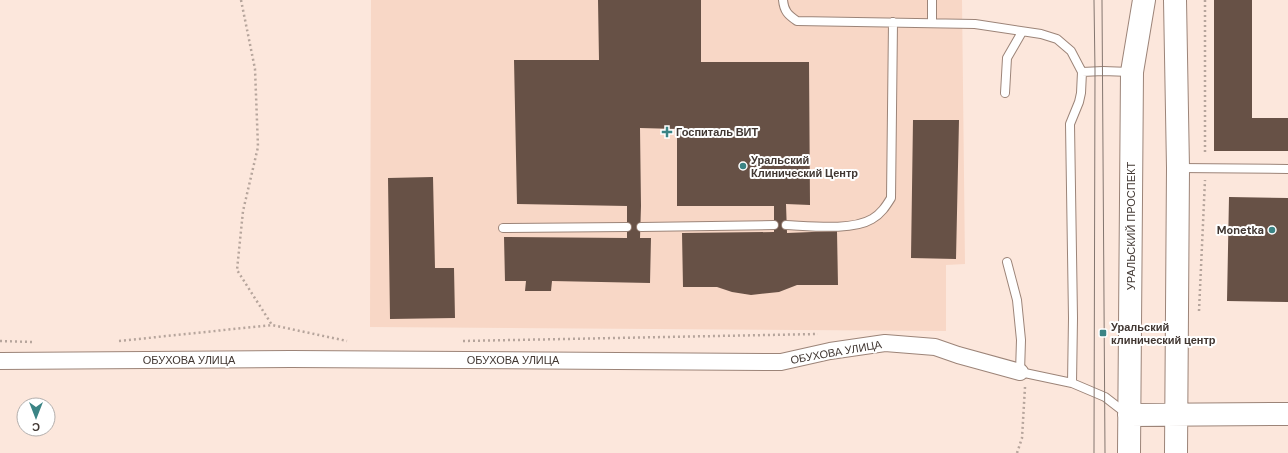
<svg xmlns="http://www.w3.org/2000/svg" width="1288" height="453" font-family="'DM Sans',sans-serif">
<rect width="100%" height="100%" fill="#fce7dc"/>
<!-- built -->
<path fill="#f8d7c6" d="M 371,0 L 962,0 L 965,264 L 946,265 L 946,331 L 370,327 Z"/>
<!-- building -->
<path fill="#675146" d="M 598,0 L 701,0 L 701,62 L 809,62 L 810,205 L 786,204 L 787,233 L 837,231 L 838,285 L 797,285 L 779,292 L 751,295 L 732,292 L 717,287 L 683,287 L 682,233 L 774,232 L 774,206 L 677,206 L 677,129 L 640,128 L 641,206 L 640,238 L 651,238 L 650,283 L 552,281 L 551,291 L 525,291 L 526,281 L 505,281 L 504,237 L 627,238 L 627,206 L 517,204 L 514,60 L 599,60 Z
M 1214,0 L 1252,0 L 1252,118 L 1288,118 L 1288,151 L 1214,151 Z
M 913,120 L 959,120 L 956,259 L 911,258 Z
M 433,177 L 435,268 L 454,268 L 455,318 L 390,319 L 388,178 Z
M 1229,197 L 1288,198 L 1288,302 L 1227,301 Z"/>
<g fill="none" stroke-linecap="round" stroke-linejoin="round">
<!-- lane casing -->
<g stroke="#9c8478" stroke-width="10">
<path id="lane" d="M 783,0 C 784,11 788,15 797,21 L 975,24 L 1041,34 L 1057,39 L 1071,51 L 1082,72
M 932,0 L 932,23
M 1005,93 L 1007,58 L 1022,32
M 1179,168 L 1288,169
M 786,225 C 810,226 852,231 872,219 C 881,214 886,206 891,198 L 893,22
M 641,227 L 774,225
M 503,228 L 627,227
M 1007,262 L 1017,300 L 1021,340 L 1020,372 L 1072,383 L 1105,397 L 1127,414
M 1072,383 L 1073,318 L 1070,124 L 1079,102 L 1081,93 L 1082,72 L 1103,71 L 1130,72"/>
</g>
<!-- street casing -->
<g stroke="#9c8478" stroke-width="18">
<path id="street" d="M 0,361 L 291,359 L 781,362 L 830,351 L 885,343 L 935,347 L 958,355 L 1020,372"/>
</g>
<!-- secondary casing -->
<g stroke="#9c8478" stroke-width="24">
<path id="secondary" d="M 1175,0 L 1178,168 L 1176,453
M 1129,415 L 1288,414
M 1129,453 L 1132,72 L 1144,0"/>
</g>
<!-- path -->
<path stroke="#b6a59c" stroke-width="2.5" stroke-dasharray="2 3" stroke-linecap="butt" d="M 241,0 L 255,69 L 258,147 L 243,211 L 237,270 L 272,325 L 347,341
M 1205,0 L 1205,155
M 1199,311 L 1205,180
M 0,341 L 32,342
M 119,341 L 272,325
M 463,341 L 818,334
M 1017,453 L 1022,438 L 1025,387"/>
<!-- lane -->
<use href="#lane" stroke="#fff" stroke-width="8"/>
<!-- street -->
<use href="#street" stroke="#fff" stroke-width="16"/>
<!-- secondary -->
<use href="#secondary" stroke="#fff" stroke-width="22"/>
<!-- tram -->
<path stroke="#84766f" stroke-width="1" d="M 1094,0 L 1095,71 L 1094,453
M 1102,0 L 1105,453"/>
</g>
<!-- markers -->
<g fill="#3b8485" stroke="#fff" stroke-width="1.5">
<path d="M665 126h4v4h4v4h-4v4h-4v-4h-4v-4h4z"/>
<circle cx="743" cy="166" r="4"/>
<circle cx="1272" cy="230" r="4"/>
<rect x="1099" y="329" width="8" height="8" rx="2"/>
</g>
<g text-anchor="middle" stroke-width="4" stroke-linejoin="round" paint-order="stroke">
<!-- poi labels -->
<g font-size="11" font-weight="bold" fill="#413732" stroke="#fff" text-anchor="start">
<text x="676" y="136">Госпиталь ВИТ</text>
<text x="751" y="164">Уральский<tspan x="751" dy="13">Клинический Центр</tspan></text>
<text x="1264" y="234" text-anchor="end">Monetka</text>
<text x="1111" y="331">Уральский<tspan x="1111" dy="13">клинический центр</tspan></text>
</g>
<!-- street labels -->
<g font-size="11" fill="#413732" stroke="#fff">
<text transform="translate(1131 226) rotate(-90)" y="4">УРАЛЬСКИЙ ПРОСПЕКТ</text>
<text transform="translate(836 352) rotate(-10)" y="4">ОБУХОВА УЛИЦА</text>
<text x="189" y="364">ОБУХОВА УЛИЦА</text>
<text x="513" y="364">ОБУХОВА УЛИЦА</text>
</g>
</g>
<!-- north arrow -->
<g transform="translate(36 417) rotate(180)"><circle r="19" fill="#ffffff" stroke="#b3afad"/>
<path d="M0-3L7 15L0 10L-7 15Z" fill="#3b8485"/>
<text y="-6" font-size="11" font-weight="bold" text-anchor="middle" fill="#413732">С</text>
</g>
</svg>
